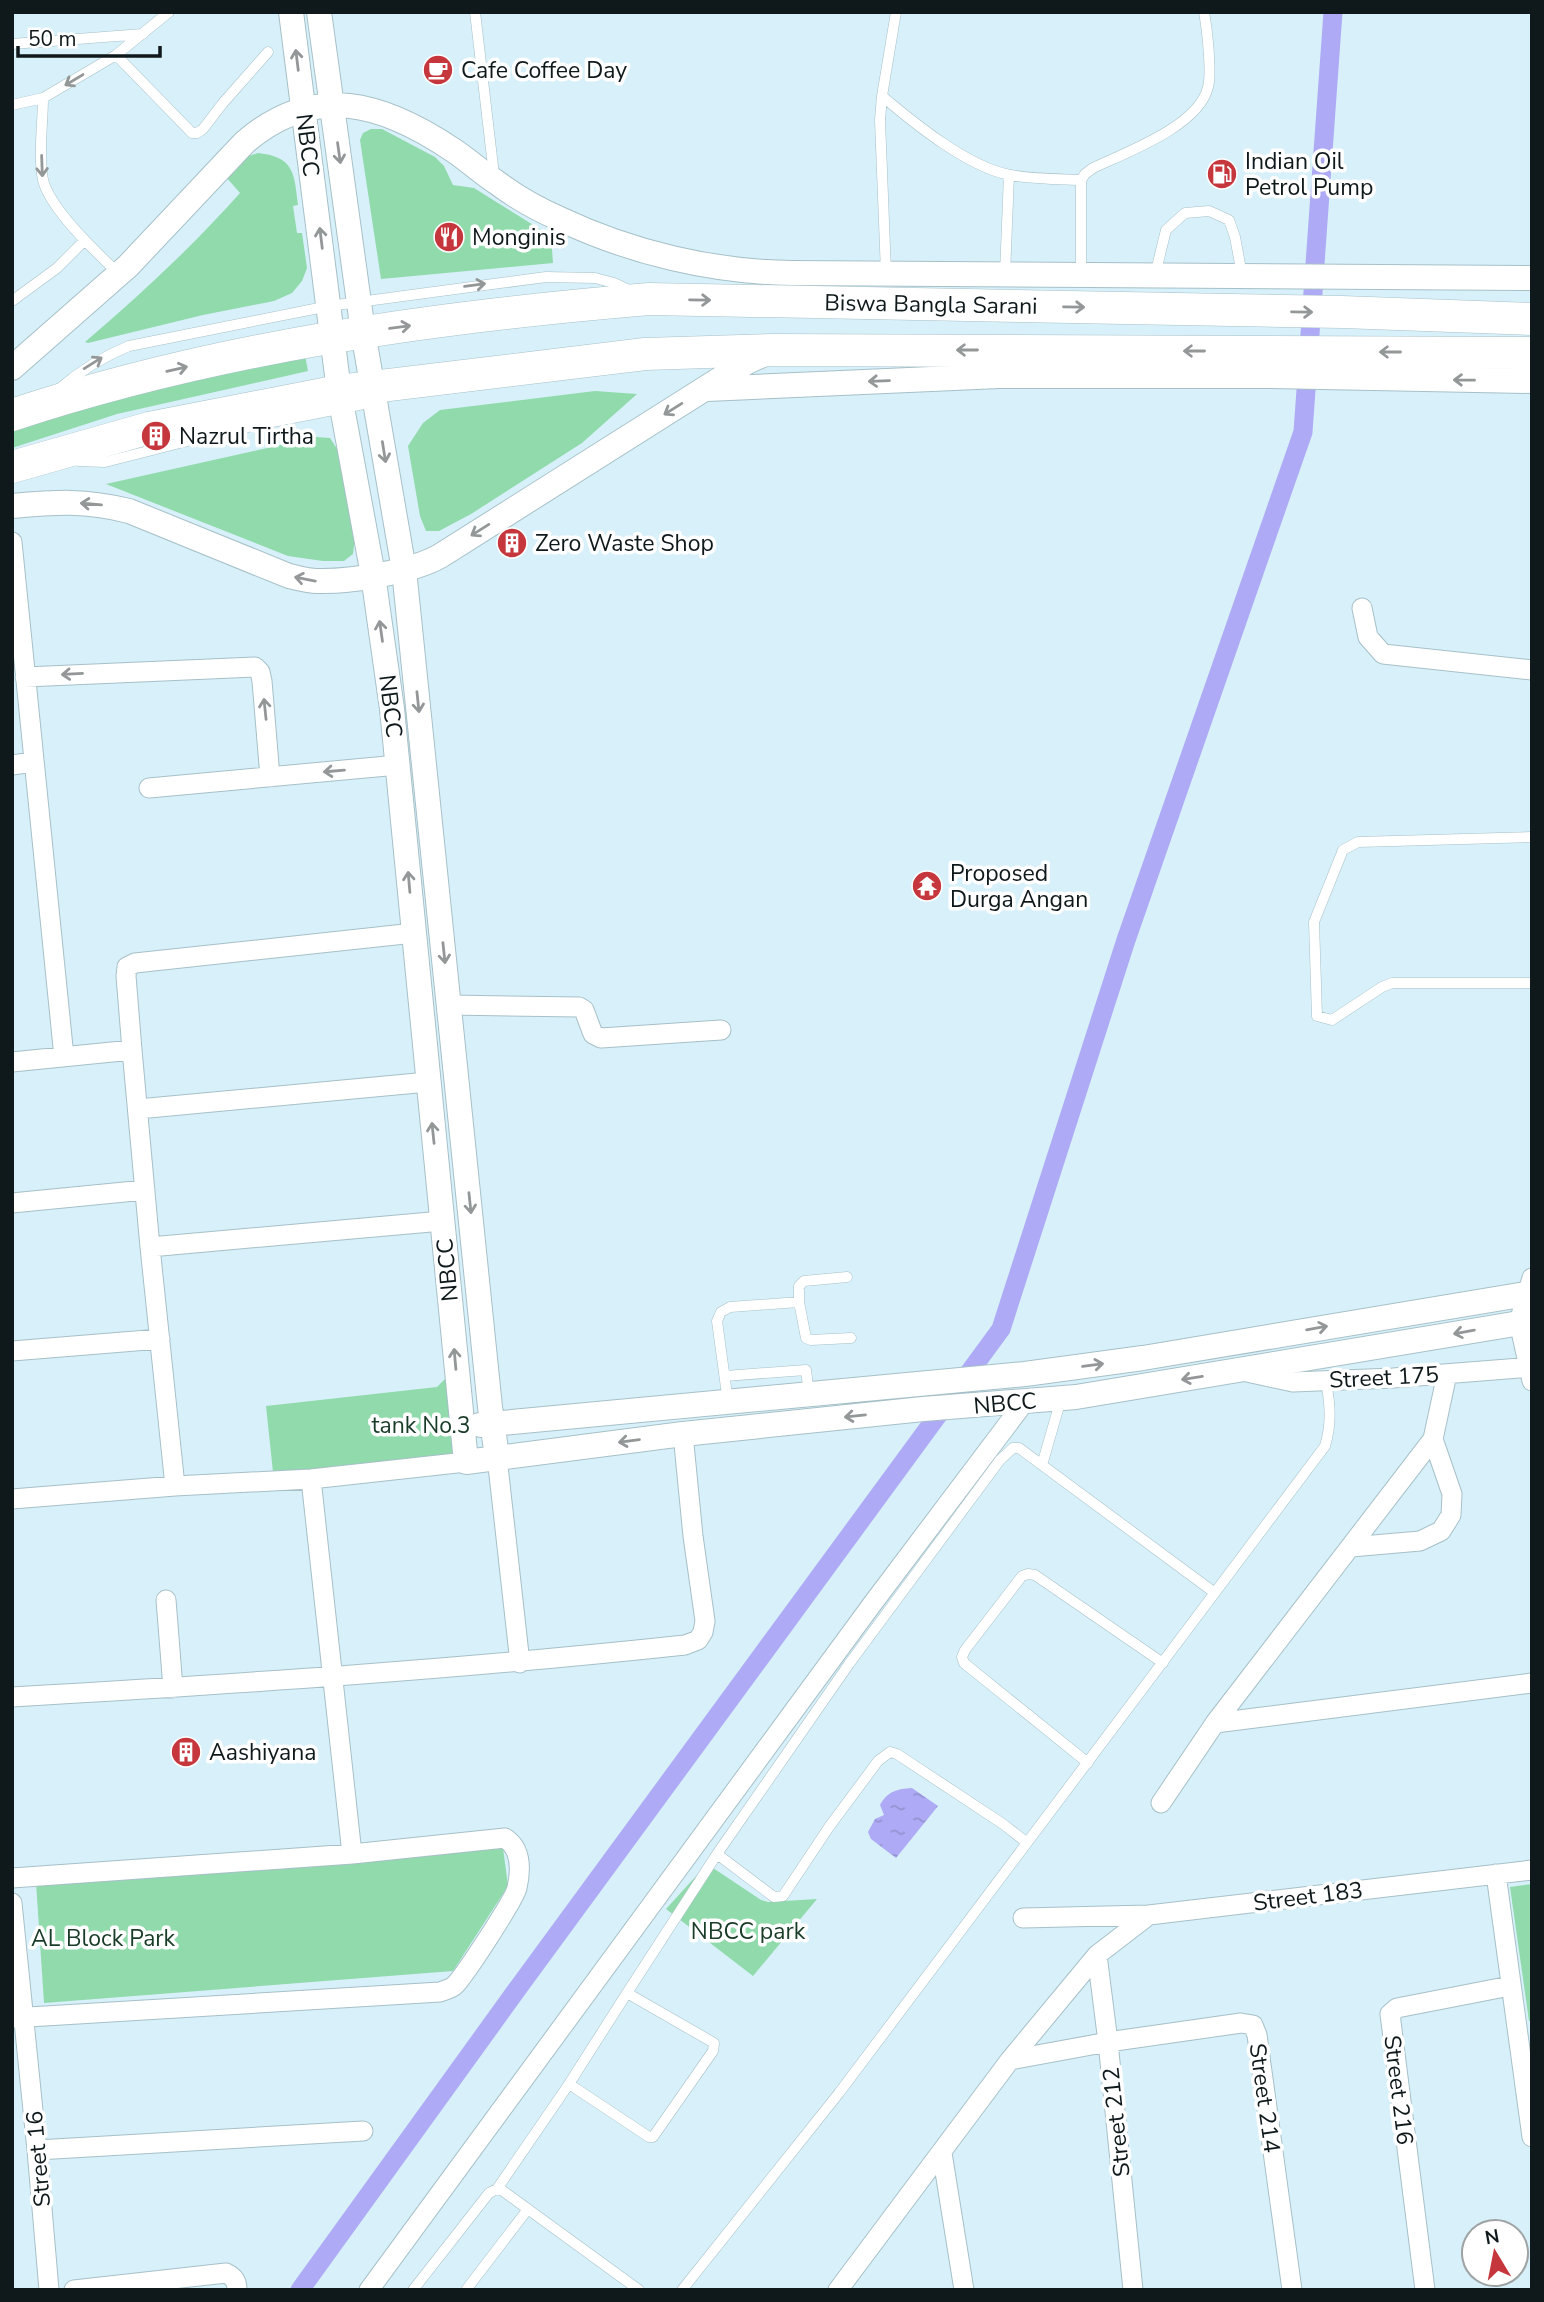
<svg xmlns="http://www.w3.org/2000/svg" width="1544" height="2302" font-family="'Nunito Sans',sans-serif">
<defs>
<pattern id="water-ripples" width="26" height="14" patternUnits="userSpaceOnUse" patternTransform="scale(1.75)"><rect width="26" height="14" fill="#aeaaf5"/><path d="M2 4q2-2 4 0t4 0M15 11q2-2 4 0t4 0" fill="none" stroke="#9492d1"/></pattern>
</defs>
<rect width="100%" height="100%" fill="#d7f0f9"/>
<!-- green -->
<path fill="#90daab" d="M 371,129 L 382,129 L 435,157 L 444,166 L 453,185 L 474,188 L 551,236 L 553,263 L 381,279 L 360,140 L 363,133 Z
M 258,153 C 295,157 294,174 298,205 L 293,206 L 297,233 L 302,233 L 307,268 L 302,281 L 292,293 L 274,301 L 203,315 L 88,343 L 85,342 C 140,295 192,247 240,193 L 226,177 L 242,158 Z
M 305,355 L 308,371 L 117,414 L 12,448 L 12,427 L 72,409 Z
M 595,391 L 637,394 L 582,443 L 471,514 L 439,531 L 426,531 L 420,516 L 408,446 L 423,423 L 440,410 Z
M 316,437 L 330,438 L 341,455 L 355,537 L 353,554 L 344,561 L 323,561 L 288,556 L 106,484 Z
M 448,1376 L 465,1457 L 273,1472 L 266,1406 L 437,1387 Z
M 503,1848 L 508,1886 L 453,1971 L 44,2003 L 36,1882 Z
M 707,1864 L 761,1900 L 768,1902 L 817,1899 L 753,1976 L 666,1909 Z
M 1532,1884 L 1532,2021 L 1529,2021 L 1510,1887 Z"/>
<!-- water -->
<path fill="url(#water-ripples)" d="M 912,1788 L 938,1806 L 896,1858 L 871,1839 L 868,1832 L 875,1819 L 884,1815 L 880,1805 C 888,1791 897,1789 912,1788 Z"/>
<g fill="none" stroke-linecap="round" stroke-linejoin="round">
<!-- canal -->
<path stroke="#aeaaf5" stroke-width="19" d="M 300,2290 L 518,1988 L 1001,1329 L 1126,940 L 1303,432 L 1333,12"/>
<!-- service casing -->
<g stroke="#a7c0c8" stroke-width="11">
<path id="service" d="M 475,12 L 494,175
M 12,44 L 143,34
M 116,55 L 192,133 L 197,133 L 203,129 L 223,103 L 268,52
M 882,96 C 915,124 968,167 1010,175 C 1033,179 1057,179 1081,180
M 43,98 C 43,123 38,156 43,180 C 50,209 96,252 118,273
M 12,105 L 43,98 L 116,55 L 169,12
M 886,273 L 880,120 L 882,96 L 896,12
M 1005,274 L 1009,175
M 1081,274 L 1081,180 L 1085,174 L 1093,168 C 1127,152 1199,126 1208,87 C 1212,72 1207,29 1204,12
M 1155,275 L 1166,230 L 1185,213 L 1209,211 L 1229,220 L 1235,237 L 1242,275
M 12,301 L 57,268 L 84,241
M 59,389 C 81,370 102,357 129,346 L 329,306 L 546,277 L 595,278 L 614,283 L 631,291
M 79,461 L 105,462 L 227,431 L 369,403
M 1532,837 L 1358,842 L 1343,850 L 1314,922 L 1317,1016 L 1332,1020 L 1382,987 L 1392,983 L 1532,983
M 799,1302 L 806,1338 L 811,1340 L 851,1338
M 725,1376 L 806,1370 L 809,1394
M 728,1402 L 717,1321 L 721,1312 L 730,1307 L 799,1302 L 799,1286 L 804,1281 L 847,1277
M 1042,1465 L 1061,1399
M 1088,1763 L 964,1663 L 962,1657 L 965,1650 L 1022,1576 L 1028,1574 L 1035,1575 L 1163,1663
M 1026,1842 L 1003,1824 L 897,1754 L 890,1752 L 878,1761 L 829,1827 L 783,1896 L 774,1897 L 717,1854 L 849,1664 L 1000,1460 L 1013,1448 L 1019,1448 L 1215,1593
M 627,1993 L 717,1854
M 497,2189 L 569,2084 L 627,1993 L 714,2043 L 713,2051 L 653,2137 L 649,2137 L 569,2084
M 413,2290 L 489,2193 L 497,2189 L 503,2191 L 639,2290
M 466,2290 L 528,2209
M 682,2290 L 839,2093 L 1325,1446 C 1332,1423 1330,1404 1326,1381"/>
</g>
<!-- minor casing -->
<g stroke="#a7c0c8" stroke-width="21">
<path id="minor" d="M 12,542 L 64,1057
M 1362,608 L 1368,637 L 1383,654 L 1532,670
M 25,677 L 255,667 L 260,672 L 262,681 L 270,777
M 12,765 L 33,762
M 149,788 L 398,765
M 449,1005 L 579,1007 L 584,1010 L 593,1034 L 601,1038 L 721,1030
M 132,1050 L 126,976 L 127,967 L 135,963 L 414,933
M 12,1062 L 132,1050 L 150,1247 L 175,1486
M 138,1109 L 428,1082
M 12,1203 L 145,1190
M 150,1247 L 442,1221
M 1532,1278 L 1519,1322 L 1532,1381
M 12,1351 L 160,1339
M 1247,1372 L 1293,1382 L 1393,1378 L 1532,1367
M 497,1457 L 520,1663
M 311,1479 L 352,1854
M 12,1499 L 175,1486 L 311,1479 L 466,1462
M 1351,1547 L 1420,1541 L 1441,1531 L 1451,1515 L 1452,1494 L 1433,1439
M 166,1600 L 173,1688
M 12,1697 C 237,1684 461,1669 685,1645 L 698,1640 L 703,1632 L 705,1621 L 693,1536 L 683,1434
M 1215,1723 L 1532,1683
M 1161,1803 L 1215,1723 L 1433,1439 L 1447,1374
M 1496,1874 L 1532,2137
M 12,1878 L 352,1854 L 505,1838 C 522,1849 521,1870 517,1888 C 514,1900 465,1975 455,1985 C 451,1989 445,1990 440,1992 L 12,2018
M 12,1903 L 37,2150 L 49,2290
M 1023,1918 L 1149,1915
M 1097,1955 L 1108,2042 L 1133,2290
M 1010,2060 L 1108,2042 L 1241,2023 L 1253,2025 L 1257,2035 L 1292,2290
M 37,2150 L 363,2131
M 942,2153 L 964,2290
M 74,2290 L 226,2273 C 234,2277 237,2281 237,2290
M 369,2290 L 873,1603 L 1026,1400
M 838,2290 L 1010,2060 L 1097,1955 L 1149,1915 L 1532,1870
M 1425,2290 L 1390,2014 L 1397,2008 L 1510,1986"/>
</g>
<!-- tertiary casing -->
<g stroke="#a7c0c8" stroke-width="26">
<path id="tertiary" d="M 291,12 L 339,391 L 373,575 L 392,709 L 466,1462 L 683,1434 L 923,1409 L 1076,1397 L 1532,1321
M 319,12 L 363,332 L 404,570 L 490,1407 L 497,1457
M 12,368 L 128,266 L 245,142 C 315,82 383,103 453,150 C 468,160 481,172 496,182 C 516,197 537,209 560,219 C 632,253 713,272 792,273 L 1532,278
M 707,389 L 999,376 L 1266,376 L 1532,381
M 12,506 C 57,502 85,500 129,511 L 289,576 C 298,578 308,581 317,581 C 349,582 412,572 440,556 L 747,362 L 767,353
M 480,1425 L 1025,1374 L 1143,1358 L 1532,1293"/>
</g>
<!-- primary casing -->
<g stroke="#a7c0c8" stroke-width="33">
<path id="primary" d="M 12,415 C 218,347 434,317 649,299 L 1342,312 L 1532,319
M 12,467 L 149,428 L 339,391 L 645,354 L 774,350 L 1532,353"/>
</g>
<!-- service -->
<use href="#service" stroke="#fff" stroke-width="10"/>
<!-- minor -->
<use href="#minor" stroke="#fff" stroke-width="19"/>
<!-- tertiary -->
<use href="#tertiary" stroke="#fff" stroke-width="24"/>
<!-- primary -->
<use href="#primary" stroke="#fff" stroke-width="32"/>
</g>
<!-- one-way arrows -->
<defs><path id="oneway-shaft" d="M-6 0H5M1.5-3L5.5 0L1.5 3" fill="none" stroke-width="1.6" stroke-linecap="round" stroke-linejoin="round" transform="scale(1.75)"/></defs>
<g stroke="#939798">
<use href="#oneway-shaft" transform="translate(297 60) rotate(-97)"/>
<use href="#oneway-shaft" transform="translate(74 80) rotate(149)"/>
<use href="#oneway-shaft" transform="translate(339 153) rotate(82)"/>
<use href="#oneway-shaft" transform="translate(42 166) rotate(88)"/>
<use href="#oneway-shaft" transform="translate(321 238) rotate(-97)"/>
<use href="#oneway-shaft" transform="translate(475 285) rotate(-8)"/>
<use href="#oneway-shaft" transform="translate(700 300) rotate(1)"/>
<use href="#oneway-shaft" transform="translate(1074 307) rotate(1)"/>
<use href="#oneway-shaft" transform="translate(1302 312) rotate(1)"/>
<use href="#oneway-shaft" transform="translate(400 327) rotate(-8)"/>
<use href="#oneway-shaft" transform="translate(967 350) rotate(-180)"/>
<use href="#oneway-shaft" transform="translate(1194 351) rotate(-180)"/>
<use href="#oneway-shaft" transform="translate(1390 352) rotate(-180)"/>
<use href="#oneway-shaft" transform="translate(93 363) rotate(-32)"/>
<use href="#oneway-shaft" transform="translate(177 369) rotate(-13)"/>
<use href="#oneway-shaft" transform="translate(1464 380) rotate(-179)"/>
<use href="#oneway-shaft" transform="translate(879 381) rotate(178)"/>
<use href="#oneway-shaft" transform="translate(673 409) rotate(148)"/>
<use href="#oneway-shaft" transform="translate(384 452) rotate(81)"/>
<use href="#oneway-shaft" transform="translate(91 504) rotate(-175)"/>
<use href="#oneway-shaft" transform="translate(480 530) rotate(148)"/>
<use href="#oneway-shaft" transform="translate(305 579) rotate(-169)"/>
<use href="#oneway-shaft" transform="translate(381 631) rotate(-98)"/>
<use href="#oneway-shaft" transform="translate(72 674) rotate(177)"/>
<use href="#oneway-shaft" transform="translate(418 702) rotate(84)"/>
<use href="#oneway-shaft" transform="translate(265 709) rotate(-96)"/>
<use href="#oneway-shaft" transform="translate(334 771) rotate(175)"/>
<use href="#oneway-shaft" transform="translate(409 882) rotate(-95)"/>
<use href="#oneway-shaft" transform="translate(444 953) rotate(84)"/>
<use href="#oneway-shaft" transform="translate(433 1133) rotate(-96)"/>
<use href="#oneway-shaft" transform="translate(470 1203) rotate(84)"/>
<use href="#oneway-shaft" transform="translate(1317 1328) rotate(-10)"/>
<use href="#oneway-shaft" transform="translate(1464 1332) rotate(170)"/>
<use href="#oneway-shaft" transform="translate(455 1359) rotate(-95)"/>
<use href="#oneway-shaft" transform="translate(1093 1365) rotate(-8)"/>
<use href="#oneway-shaft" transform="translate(1192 1378) rotate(171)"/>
<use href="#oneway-shaft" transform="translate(855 1416) rotate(174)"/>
<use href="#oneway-shaft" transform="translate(629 1441) rotate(173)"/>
</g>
<!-- icons -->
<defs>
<g id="cafe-disc" transform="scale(1.575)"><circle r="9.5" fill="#c6363d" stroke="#fff"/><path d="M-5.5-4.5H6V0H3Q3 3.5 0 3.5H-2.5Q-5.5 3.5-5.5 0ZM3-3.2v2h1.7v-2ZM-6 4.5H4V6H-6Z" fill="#fff"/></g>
<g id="fuel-disc" transform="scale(1.575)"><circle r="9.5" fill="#c6363d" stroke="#fff"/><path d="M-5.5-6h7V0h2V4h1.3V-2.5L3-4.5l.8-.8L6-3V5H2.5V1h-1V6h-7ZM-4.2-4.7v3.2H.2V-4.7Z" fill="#fff"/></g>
<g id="restaurant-disc" transform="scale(1.575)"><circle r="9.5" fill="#c6363d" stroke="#fff"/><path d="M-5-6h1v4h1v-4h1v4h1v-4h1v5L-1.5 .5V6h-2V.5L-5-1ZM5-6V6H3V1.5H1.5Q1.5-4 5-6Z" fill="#fff"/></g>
<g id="building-disc" transform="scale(1.575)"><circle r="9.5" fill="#c6363d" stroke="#fff"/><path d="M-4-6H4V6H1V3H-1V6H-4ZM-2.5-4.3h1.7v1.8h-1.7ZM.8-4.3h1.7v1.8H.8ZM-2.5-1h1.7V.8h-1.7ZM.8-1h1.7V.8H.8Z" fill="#fff"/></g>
<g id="temple-disc" transform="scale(1.575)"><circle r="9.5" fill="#c6363d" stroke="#fff"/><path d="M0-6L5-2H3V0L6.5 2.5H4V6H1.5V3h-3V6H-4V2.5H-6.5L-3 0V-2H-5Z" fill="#fff"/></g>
</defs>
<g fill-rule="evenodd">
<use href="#cafe-disc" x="438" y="70"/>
<use href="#fuel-disc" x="1222" y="174"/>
<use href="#restaurant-disc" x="449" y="237"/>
<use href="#building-disc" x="156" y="436"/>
<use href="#building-disc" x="512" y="543"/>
<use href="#temple-disc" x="927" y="886"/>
<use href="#building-disc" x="186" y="1752"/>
</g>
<g text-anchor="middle" stroke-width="7" stroke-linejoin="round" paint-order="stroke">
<!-- poi labels -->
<g font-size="23" fill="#0f181b" stroke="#fff" text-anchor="start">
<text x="461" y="78">Cafe Coffee Day</text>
<text x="1245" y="169">Indian Oil<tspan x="1245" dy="26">Petrol Pump</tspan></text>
<text x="472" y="245">Monginis</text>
<text x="179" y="444">Nazrul Tirtha</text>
<text x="535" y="551">Zero Waste Shop</text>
<text x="950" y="881">Proposed<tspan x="950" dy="26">Durga Angan</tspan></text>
<text x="209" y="1760">Aashiyana</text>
</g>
<!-- street labels -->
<g font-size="23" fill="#0f181b" stroke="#fff">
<text transform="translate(308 145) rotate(83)" y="8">NBCC</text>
<text transform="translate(931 304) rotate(1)" y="8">Biswa Bangla Sarani</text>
<text transform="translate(391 706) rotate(83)" y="8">NBCC</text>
<text transform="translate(447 1270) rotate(-95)" y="8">NBCC</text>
<text transform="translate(1384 1377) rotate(-3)" y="8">Street 175</text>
<text transform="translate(1005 1403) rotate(-5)" y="8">NBCC</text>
<text transform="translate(1308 1896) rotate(-7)" y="8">Street 183</text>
<text transform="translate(1399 2090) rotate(83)" y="8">Street 216</text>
<text transform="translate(1265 2098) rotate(82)" y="8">Street 214</text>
<text transform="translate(1116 2122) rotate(-96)" y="8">Street 212</text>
<text transform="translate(38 2159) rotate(-95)" y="8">Street 16</text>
</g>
<!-- park labels -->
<g font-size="23" fill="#193c28" stroke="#fff">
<text x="421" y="1433">tank No.3</text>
<text x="748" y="1939">NBCC park</text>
<text x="103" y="1946">AL Block Park</text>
</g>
</g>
<!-- border -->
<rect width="1544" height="2302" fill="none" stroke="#0f181b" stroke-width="28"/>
<!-- north arrow -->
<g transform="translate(1495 2253) rotate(350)"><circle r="33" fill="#ffffff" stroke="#9fa3a4" stroke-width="2"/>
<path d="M0-5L12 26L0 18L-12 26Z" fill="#c6363d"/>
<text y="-10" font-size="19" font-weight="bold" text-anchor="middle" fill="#0f181b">N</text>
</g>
<!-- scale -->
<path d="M18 46v10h142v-10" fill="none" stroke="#0f181b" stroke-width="3.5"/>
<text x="28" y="46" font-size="21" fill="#0f181b" stroke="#ffffff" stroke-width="5" paint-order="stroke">50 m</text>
</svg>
